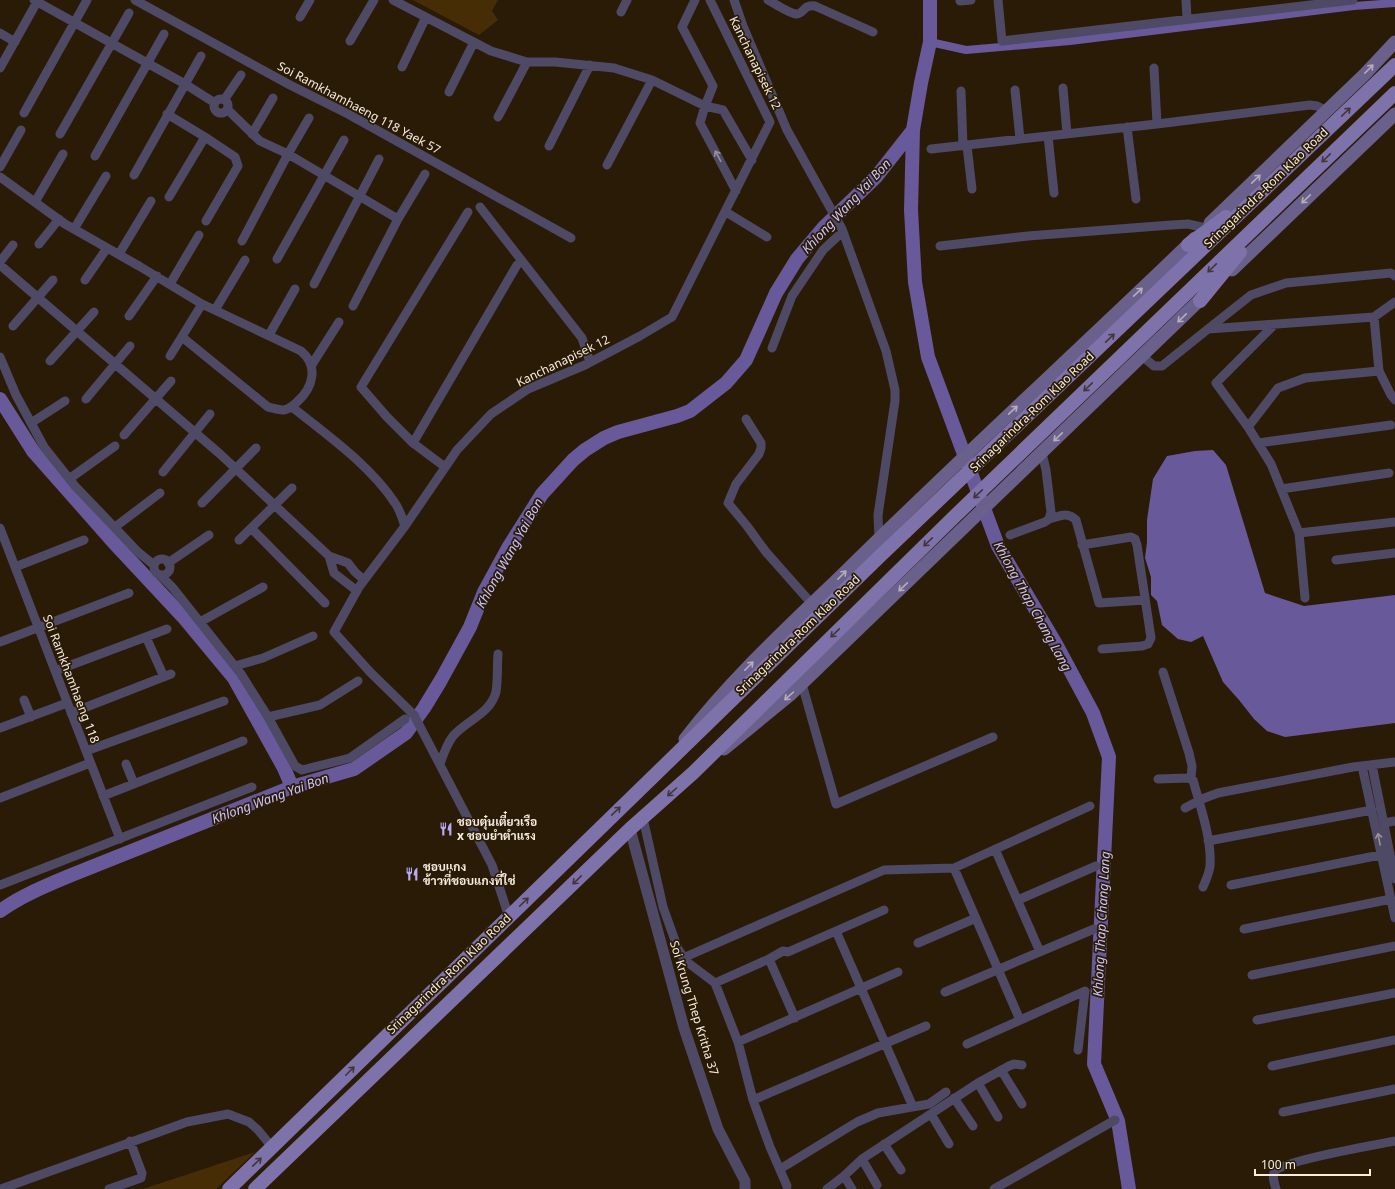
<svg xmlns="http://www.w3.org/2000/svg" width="1395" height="1189" font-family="'Noto Sans',Sarabun,sans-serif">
<rect width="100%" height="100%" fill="#2a1b06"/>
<!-- green -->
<path fill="#472d06" d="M 413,0 L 498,0 L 492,11 L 498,20 L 479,35 Z
M 255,1152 L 216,1189 L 143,1189 Z"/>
<!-- water -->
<path fill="#68599a" d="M 1213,450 L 1226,465 L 1265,593 L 1304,606 L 1395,595 L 1395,723 L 1285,737 L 1267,731 L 1254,719 L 1239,700 L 1223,682 L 1203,636 L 1191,642 L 1178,639 L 1162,625 L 1157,601 L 1151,595 L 1151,577 L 1145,558 L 1147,542 L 1147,520 L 1153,479 L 1167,456 L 1195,451 Z"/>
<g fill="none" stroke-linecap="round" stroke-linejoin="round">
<!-- canal -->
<path stroke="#68599a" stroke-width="8" d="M 930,42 L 966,50 L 1070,41 L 1354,6 L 1395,3"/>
<!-- river -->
<path stroke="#68599a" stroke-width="14" d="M 930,0 L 930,42 L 921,83 L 913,130 L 911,210 L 915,282 L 928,357 L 998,546 L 1056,644 L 1093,713 L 1109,757 L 1094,1064 L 1118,1121 L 1129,1189
M 0,399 L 33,451 L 116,545 L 185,619 L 234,678 L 284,768 L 292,787
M 0,911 C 21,896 45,886 69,876 L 292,787 L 354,769 L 406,733 L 424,708 L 441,680 L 470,627 L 484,592 L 508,548 L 542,494 L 573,460 L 585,450 L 604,438 L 618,432 L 677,416 L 690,411 L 726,383 L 746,360 L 776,293 L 797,259 L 824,227 L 876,177 L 913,130"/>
<!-- minor -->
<path stroke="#4e4964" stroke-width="9" d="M 34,0 L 185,84 L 215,103
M 135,0 L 290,85 L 348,114 L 571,238
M 393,0 L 491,51 L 527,62 L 555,62 L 614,68 L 652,80 L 705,106 L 713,86 L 682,27 L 695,0
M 734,0 L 743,26 L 787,130 L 842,229 L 886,351 L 895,390 L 895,401 L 878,515 L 879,538
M 768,0 C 774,3 790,14 797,14 C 804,14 803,4 815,6 L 873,32
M 998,0 L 1002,41 L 1353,0
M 1186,0 L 1187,19
M 960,1 L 971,0
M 621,12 L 627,0
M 300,17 L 310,0
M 0,33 L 15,42
M 350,41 L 374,0
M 402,67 L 426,17
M 0,68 L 38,0
M 1154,68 L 1157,124
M 1063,88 L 1067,134
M 1015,90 L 1020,139
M 961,91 L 963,146
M 449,92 L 474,42
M214 106a7 7 0 1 1 14 0a7 7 0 1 1-14 0Z
M 224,100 L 241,75
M 227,109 L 260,141 L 288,154 L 398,219
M 24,113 L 87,0
M 167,114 L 205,137 L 235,157 L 238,166 L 206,221
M 498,117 L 527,62
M 1127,127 L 1136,199
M 60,134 L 129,13
M 252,134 L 273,98
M 1048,136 L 1054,193
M 549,146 L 590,65
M 967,146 L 972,189
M 931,149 L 1157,124 L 1310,105 L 1317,106 L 1327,111
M 95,156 L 164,34
M 607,165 L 652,80
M 0,167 L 21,130
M 134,175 L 201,56
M 0,177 L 65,224 L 139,266 L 202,304 L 301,351 C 319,366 313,388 297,402 C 294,405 289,409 284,410 C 279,410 273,408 268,407 L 182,337
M 736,191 L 700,123 L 705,106 L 723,110 L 752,160
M 169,197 L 205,137
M 35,202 L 63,154
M 480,207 L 582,338 L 590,362
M 726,212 L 767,237
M 74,229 L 106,176
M 242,241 L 288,154 L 309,118
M 39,244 L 59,219
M 940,246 L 1028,236 L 1171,225 L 1188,224 L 1210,229
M 119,254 L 151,201
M 277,259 L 344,140
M 0,262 L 13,245
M 0,265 L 220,454 L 329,556 L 348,563 L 355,572 L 364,580
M 85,280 L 107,248
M 170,284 L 199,235
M 314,284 L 379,159
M 353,306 L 398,219 L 425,174
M 215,310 L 245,260
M 129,316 L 157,276
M 1374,317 L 1379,371 L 1391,395 L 1395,400
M 1274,325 L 1216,383 L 1248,427 L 1271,464 L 1299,533 L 1305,598
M 13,326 L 53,280
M 1208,329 L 1251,295 L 1286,283 L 1391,273 L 1395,276
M 269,335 L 295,289
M 772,348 L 792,296 L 823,250 L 838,236 L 844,234
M 170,356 L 202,304
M 1142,356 L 1154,366 L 1162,366 L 1208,329 L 1374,317 L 1395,302
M 0,357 L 16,395 L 44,447 L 75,486 L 138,552 L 154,565
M 50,361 L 94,312
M 311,366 L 339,322
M 86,399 L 130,346
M 292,407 C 327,435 370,465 395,503 C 400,510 402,518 405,526
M 746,419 L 761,443 L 761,448 L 759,454 L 736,484 L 728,503 L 747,526 L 766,552 L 812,604
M 31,423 L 65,401
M 1248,427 L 1278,388 L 1305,378 L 1379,371
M 124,435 L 171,381
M 413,443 L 517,265
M 1258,443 L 1391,425
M 445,467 L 413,443 L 387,417 L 361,387 L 468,212
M 163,472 L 210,414
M 69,479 L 115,446
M 1281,489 L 1389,473
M 202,503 L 256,448
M 1049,519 C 1059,516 1068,511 1076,520 L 1099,603 L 1145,600
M 115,527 L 160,493
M 0,528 L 120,839
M 251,528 L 325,603
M 1299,533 L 1395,522
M 1010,535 L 1045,522 L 1049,519 L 1051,512 L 1046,470 L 1042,453
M 239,540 L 292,488
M 1082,545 L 1131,537 L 1135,539 L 1137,545 L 1151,638 L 1148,644 L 1142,646 L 1102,649
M 329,556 L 334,573 L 357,591
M154 567a8 8 0 1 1 16 0a8 8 0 1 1-16 0Z
M 1336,560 L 1395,553
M 168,563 L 209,535
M 15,567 L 84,540
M 160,575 L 173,588 L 241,674 L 268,717 L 295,766 L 302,770 L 350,758 L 405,719
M 200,622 L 263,587
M 146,637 L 164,677
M 0,642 L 129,593
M 235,666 L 263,658 L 313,636
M 55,671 L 167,629
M 1163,672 L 1189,753 L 1192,766 L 1191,778
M 802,684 L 836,804 L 993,737
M 24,700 L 31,717
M 71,713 L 171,674
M 268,717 L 320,705 L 358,681
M 0,728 L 67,703
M 86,751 L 224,701
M 126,764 L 134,784
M 440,764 C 443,755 447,744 453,736 C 467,720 490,714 496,692 C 498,680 497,666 498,654
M 1372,765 L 1395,879
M 1362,766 L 1395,918
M 1158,779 L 1188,778 L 1193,780 C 1200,806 1212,839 1210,866 C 1209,874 1206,880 1203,887
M 103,796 L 243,741
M 0,798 L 90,763
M 1185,808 L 1202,799 L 1218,793 L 1353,767 L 1395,762
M 643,818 L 663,907 L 678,949 L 687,962 L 715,983 L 769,959 L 783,951 L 788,952 L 884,910
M 1384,823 L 1395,821
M 1208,841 L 1372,810
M 995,849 L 1040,952
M 954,868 L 1020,1020
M 0,885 L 252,787
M 1231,885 L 1390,853
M 1018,900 L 1096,866
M 509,917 L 492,865 L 414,715 L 370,672 L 334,632 L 359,587 L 405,526 L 457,450 L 491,414 L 528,389 L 585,365 L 640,336 L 672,317 L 770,122 L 710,0
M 1244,929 L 1391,899
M 836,931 L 913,1107
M 918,943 L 976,918
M 683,958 L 884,870 L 954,868 L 1090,806
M 769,959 L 795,1018
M 1252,975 L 1395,946
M 715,983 L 738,1042 L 753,1100 L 770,1147 L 787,1186
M 945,992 L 1094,929
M 1257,1020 L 1395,993
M 738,1042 L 898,972
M 967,1044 L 1085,991 L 1078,1050
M 1272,1066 L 1395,1040
M 1001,1070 L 1022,1104
M 978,1083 L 998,1117
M 954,1098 L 973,1126
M 753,1100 L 926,1026
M 1283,1112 L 1395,1089
M 931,1114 L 949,1144
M 884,1144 L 901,1170
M 862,1159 L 877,1185
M 780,1169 L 857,1122 L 878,1113 L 929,1104 L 946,1092
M 844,1176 L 852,1189
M 1,1189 L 187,1122 L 228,1114 L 249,1122 L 258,1130 L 272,1147
M 109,1189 L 141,1178 L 142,1173 L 130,1141
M 827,1189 L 844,1176 L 862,1159 L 978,1083 L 1009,1066 L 1014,1064 L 1022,1065
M 994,1189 L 1115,1120
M 1276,1189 C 1275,1184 1271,1176 1275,1171 C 1285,1160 1375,1145 1395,1141"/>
<!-- tertiary -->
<path stroke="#4e4964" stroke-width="11" d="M 630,829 L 684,1028 L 718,1129 L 745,1181 L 745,1189"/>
<!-- secondary -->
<path stroke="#69608c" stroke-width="13" d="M 1210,223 L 1365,74 L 1395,42
M 1232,270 L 1395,114
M 685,739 C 732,678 789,626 844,573 C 959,459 1078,351 1195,238
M 724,749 L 790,695 L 1207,293"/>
<!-- primary -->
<path stroke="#7e72ab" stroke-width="14" d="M 1188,245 L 1226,217
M 1200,301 L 1240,252
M 229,1189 L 881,555 L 1395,65
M 255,1189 L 630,829 L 693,773 L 956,515 L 1395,93"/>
</g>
<!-- one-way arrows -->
<defs><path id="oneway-shaft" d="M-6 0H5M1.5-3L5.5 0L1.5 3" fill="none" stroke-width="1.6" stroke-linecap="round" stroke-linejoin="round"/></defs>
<g stroke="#b7adba">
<use href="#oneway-shaft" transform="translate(1369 69) rotate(-45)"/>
<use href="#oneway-shaft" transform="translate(1256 179) rotate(-44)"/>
<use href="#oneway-shaft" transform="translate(1306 199) rotate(136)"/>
<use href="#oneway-shaft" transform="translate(1138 292) rotate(-43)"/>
<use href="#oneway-shaft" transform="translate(1182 318) rotate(136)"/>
<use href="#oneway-shaft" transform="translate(1013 410) rotate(-43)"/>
<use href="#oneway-shaft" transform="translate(1058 437) rotate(136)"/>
<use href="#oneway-shaft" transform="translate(842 575) rotate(-45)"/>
<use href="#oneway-shaft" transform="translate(903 587) rotate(136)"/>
<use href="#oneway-shaft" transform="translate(749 666) rotate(-45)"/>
<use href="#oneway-shaft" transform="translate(789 696) rotate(138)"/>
</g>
<g stroke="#433538">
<use href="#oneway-shaft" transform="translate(1346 112) rotate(-44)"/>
<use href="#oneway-shaft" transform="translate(1326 158) rotate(136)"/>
<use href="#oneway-shaft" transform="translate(1212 268) rotate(136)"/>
<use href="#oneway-shaft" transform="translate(1110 338) rotate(-44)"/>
<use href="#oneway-shaft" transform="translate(1088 387) rotate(136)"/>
<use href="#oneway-shaft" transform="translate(978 494) rotate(137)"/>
<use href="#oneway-shaft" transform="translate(928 542) rotate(136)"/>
<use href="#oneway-shaft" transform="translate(835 633) rotate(136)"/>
<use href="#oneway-shaft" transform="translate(672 792) rotate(138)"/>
<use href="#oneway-shaft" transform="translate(616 811) rotate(-44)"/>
<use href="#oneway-shaft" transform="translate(577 880) rotate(136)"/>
<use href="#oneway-shaft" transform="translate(524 902) rotate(-44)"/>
<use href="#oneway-shaft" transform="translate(350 1071) rotate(-45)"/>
<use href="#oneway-shaft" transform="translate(257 1162) rotate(-44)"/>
</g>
<g stroke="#9a929b">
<use href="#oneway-shaft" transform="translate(718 156) rotate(-118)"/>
<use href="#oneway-shaft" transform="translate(1379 839) rotate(-101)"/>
</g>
<!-- icons -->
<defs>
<g id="restaurant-bare" transform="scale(1.08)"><path d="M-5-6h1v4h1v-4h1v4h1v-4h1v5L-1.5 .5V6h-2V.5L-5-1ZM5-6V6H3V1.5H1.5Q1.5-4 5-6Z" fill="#baaaf6" stroke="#2a1b06" stroke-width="2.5" paint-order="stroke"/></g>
</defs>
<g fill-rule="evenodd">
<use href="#restaurant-bare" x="446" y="829"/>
<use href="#restaurant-bare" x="412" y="874"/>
</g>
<g text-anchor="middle" stroke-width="3.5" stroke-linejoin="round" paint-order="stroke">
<!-- street labels -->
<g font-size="12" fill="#f6ecdf" stroke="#2a1b06">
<text transform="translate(755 63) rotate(64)" y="4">Kanchanapisek 12</text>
<text transform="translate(359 108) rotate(28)" y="4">Soi Ramkhamhaeng 118 Yaek 57</text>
<text transform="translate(1266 188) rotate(-44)" y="4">Srinagarindra-Rom Klao Road</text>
<text transform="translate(563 361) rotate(-26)" y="4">Kanchanapisek 12</text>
<text transform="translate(1032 412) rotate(-44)" y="4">Srinagarindra-Rom Klao Road</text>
<text transform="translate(798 635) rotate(-44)" y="4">Srinagarindra-Rom Klao Road</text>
<text transform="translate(71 679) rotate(69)" y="4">Soi Ramkhamhaeng 118</text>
<text transform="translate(449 974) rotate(-44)" y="4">Srinagarindra-Rom Klao Road</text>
<text transform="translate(694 1008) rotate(73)" y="4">Soi Krung Thep Kritha 37</text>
</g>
<!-- poi labels -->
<g font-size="12" font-weight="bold" fill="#f6ecdf" stroke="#2a1b06" text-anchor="start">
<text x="457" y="826">ชอบตุ๋นเตี๋ยวเรือ<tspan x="457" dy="14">x ชอบยำตำแรง</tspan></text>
<text x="423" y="871">ชอบแกง<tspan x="423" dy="14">ข้าวที่ชอบแกงที่ใช่</tspan></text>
</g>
<!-- water labels -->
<g font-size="13" font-style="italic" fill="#cdc3fb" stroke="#2a1b06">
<text transform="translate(846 206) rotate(-47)" y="5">Khlong Wang Yai Bon</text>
<text transform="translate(509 553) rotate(-61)" y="5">Khlong Wang Yai Bon</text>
<text transform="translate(1033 606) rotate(61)" y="5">Khlong Thap Chang Lang</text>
<text transform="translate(270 798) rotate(-20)" y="5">Khlong Wang Yai Bon</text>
<text transform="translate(1101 924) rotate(-87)" y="5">Khlong Thap Chang Lang</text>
</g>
</g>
<!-- scale -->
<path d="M1255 1169v6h115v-6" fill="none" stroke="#f6ecdf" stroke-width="2"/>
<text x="1261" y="1169" font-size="12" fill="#f6ecdf" stroke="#2a1b06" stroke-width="3" paint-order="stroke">100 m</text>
</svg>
